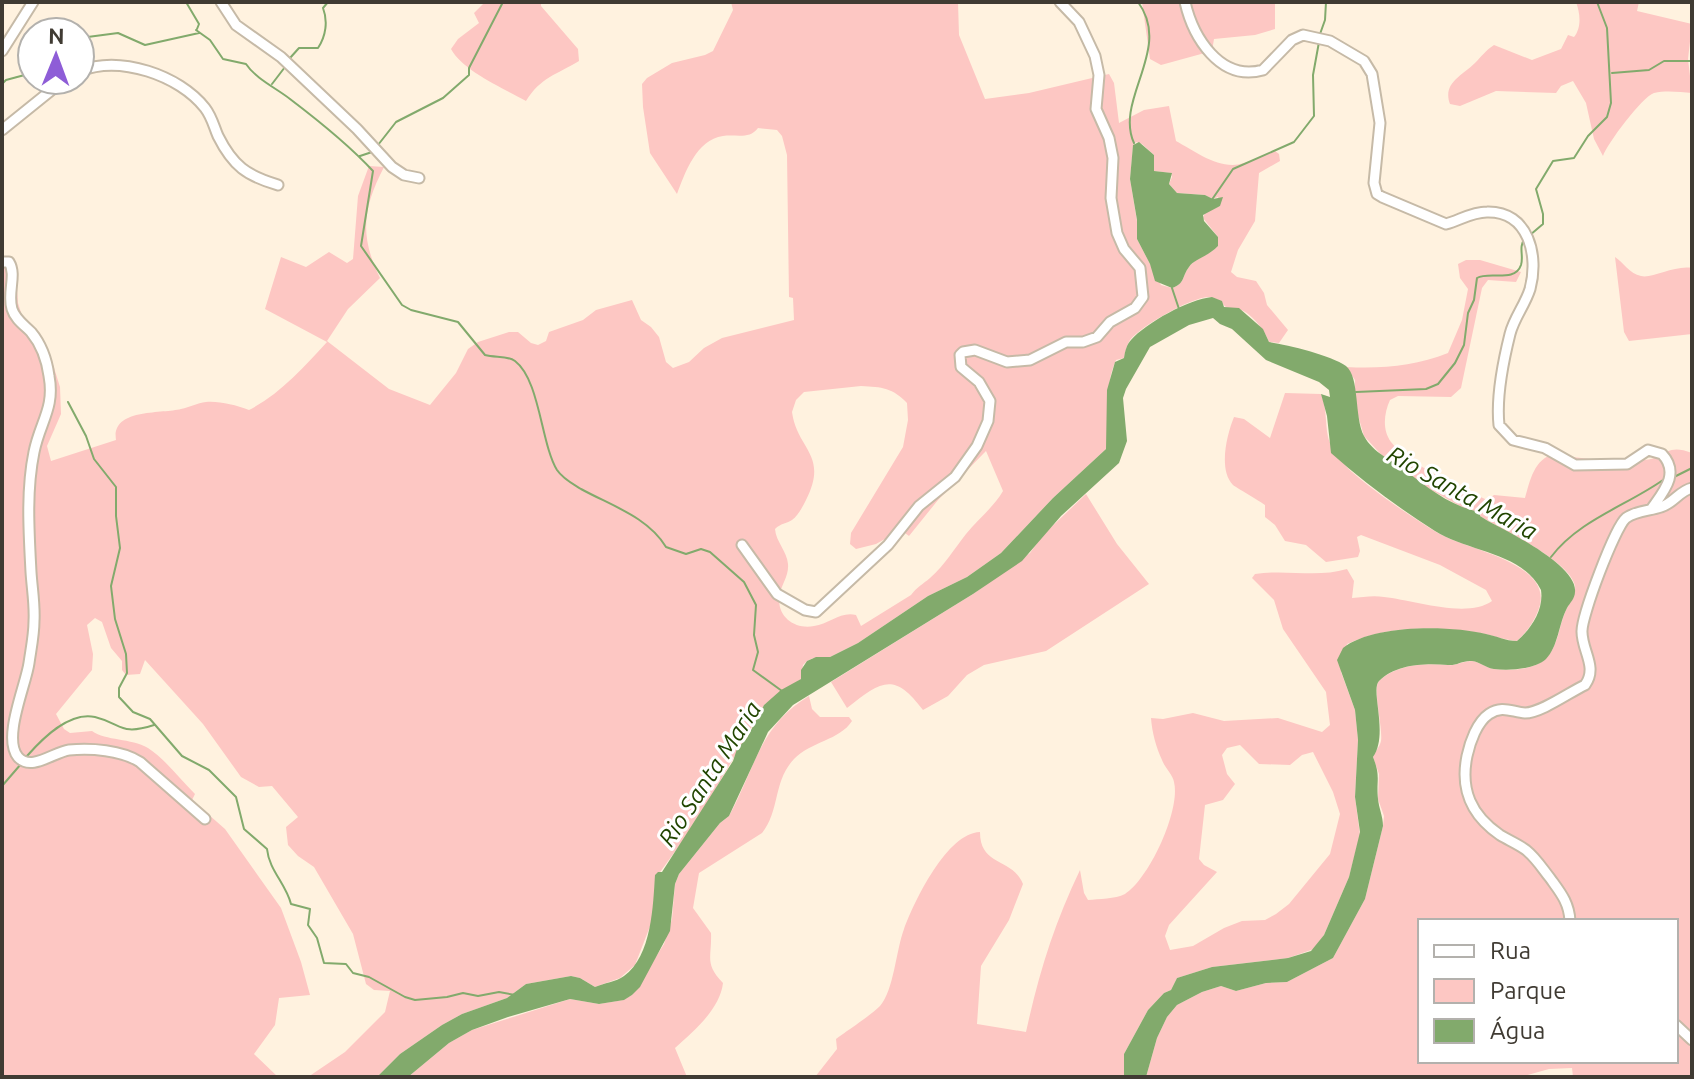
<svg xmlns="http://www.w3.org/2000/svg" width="1694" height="1079" font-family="Ubuntu,sans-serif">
<rect width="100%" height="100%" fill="#fff2df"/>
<!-- green -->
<path fill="#fdc7c3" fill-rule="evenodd" d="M 485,2 L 541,2 L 541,6 L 578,49 L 579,61 C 556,75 541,77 526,101 C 503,88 463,71 451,49 L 458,39 L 479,23 L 474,13 Z
M 731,2 L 958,2 L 959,35 L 985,99 L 1029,93 L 1109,74 L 1114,83 L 1119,123 L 1144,110 L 1169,106 L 1176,141 C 1196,152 1221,171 1244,163 C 1255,160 1264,154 1275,151 L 1279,154 L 1280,161 L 1259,173 L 1255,221 L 1238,250 L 1231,272 L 1237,277 L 1256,281 L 1264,293 L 1267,305 L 1288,330 L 1279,343 L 1269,342 C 1264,328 1244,303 1228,309 C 1222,304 1218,297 1208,297 C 1190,298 1141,326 1130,340 C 1127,345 1125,352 1124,358 L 1116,360 C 1102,391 1113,418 1106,449 L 1053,498 L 1001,553 L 967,577 L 928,596 L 858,643 L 830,657 L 813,658 L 807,661 L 803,665 L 801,679 L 765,704 L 695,824 L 655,879 L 654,916 L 635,965 L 620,978 L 595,987 L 580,978 L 571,976 L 526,984 L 507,998 L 462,1014 L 442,1025 L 400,1054 L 377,1077 L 308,1077 L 345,1052 L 385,1012 L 390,991 L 374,990 L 366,984 L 353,934 L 314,867 L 298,856 L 288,845 L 286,827 L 298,817 L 272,786 L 259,787 L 241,777 L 203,724 L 145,660 L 140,674 L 126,675 L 122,670 L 122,661 L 111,648 L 102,622 L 95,618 L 87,625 L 93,654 L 92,670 L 56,714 L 64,729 L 70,733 L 92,731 C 106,741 131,738 148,748 C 165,759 180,779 195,794 L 192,800 L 225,829 L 281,908 L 301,962 L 310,995 L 279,998 L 275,1025 L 254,1054 L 278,1077 L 2,1077 L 2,265 L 7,263 L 16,274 L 18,303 L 23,319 L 50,355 L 60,387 L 61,414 L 47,446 L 51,461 L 116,440 C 111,408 162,414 181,409 C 190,407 197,403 206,402 C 220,401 235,405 249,410 C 279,395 304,367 327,342 L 265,309 L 281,257 L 306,267 L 329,252 L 347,263 L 353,259 L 358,196 L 369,166 L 384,167 C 363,208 359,235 380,278 L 348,309 L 327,341 L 389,389 L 430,405 L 456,373 L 468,349 L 478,342 L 509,332 L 518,332 L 531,343 L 538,345 L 546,341 L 549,332 L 583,320 L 596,310 L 632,300 L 641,320 L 651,327 L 659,337 L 666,362 L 673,368 L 689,362 L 704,348 L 722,338 L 794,320 L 793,298 L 789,297 L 787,155 L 782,136 L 777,130 L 758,128 C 749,140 736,134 723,136 C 696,140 685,173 677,194 L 650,153 L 643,107 L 642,84 L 647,78 L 672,63 L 705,55 L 713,51 L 733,10 ZM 1136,142 L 1142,144 L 1154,155 L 1154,171 L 1171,173 L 1172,177 L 1169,184 L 1177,193 L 1205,195 L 1213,199 L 1218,197 L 1220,206 L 1205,212 L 1203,218 L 1218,237 L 1218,246 C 1209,255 1194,259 1189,267 C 1182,276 1185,284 1172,288 L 1161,285 L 1137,239 L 1137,221 L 1130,179 L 1133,146 ZM 861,386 C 882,387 893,388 907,403 L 908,420 L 903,447 L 851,533 L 850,544 L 856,549 L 876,544 L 901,530 L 909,536 L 938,500 L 986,451 L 1003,491 C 993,508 978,519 966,534 C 954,549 945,565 930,578 C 923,584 917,587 911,595 L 861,626 L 856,615 C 841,611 829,624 814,626 C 795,630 775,616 780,594 C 782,583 789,576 788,564 C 787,551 776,542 775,529 C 781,523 786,524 792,520 C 798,516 803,506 806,500 C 829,454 797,450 792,412 L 796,400 L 804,392 Z
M 1142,2 L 1275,2 L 1275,29 L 1255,35 L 1214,39 L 1212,51 L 1161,65 L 1150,59 Z
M 1576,2 L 1639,2 L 1637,11 L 1692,24 L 1688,59 L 1692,93 C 1680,92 1666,90 1654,93 C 1642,97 1607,144 1603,156 L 1594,139 L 1586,103 L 1573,81 L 1561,86 L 1556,93 L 1496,91 L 1460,106 L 1450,104 C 1442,83 1463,75 1475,63 C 1482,56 1485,51 1494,45 L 1532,60 L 1561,49 L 1568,35 L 1574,37 C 1582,27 1580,13 1576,2 Z
M 1615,257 C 1623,262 1630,274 1641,276 C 1652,279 1674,265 1692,268 L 1692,334 L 1629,341 L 1624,332 Z
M 1466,260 L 1480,260 L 1521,272 L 1516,282 L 1488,280 L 1482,288 L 1461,388 L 1451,397 L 1398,396 L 1390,400 C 1384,413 1382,430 1391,442 C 1408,464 1461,488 1487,500 L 1494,495 L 1525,498 C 1530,481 1534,458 1555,454 C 1585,460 1613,461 1644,460 C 1662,460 1665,442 1692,453 L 1692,1077 L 1573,1077 L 1572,1068 L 1549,1069 L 1520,1077 L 1146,1077 L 1157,1038 L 1167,1017 L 1177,1005 L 1202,992 L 1221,986 L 1236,991 L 1266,983 L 1287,982 L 1333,958 L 1365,899 L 1383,826 L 1384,816 L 1378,799 L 1379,774 L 1373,757 C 1375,752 1380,746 1381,741 C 1383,727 1372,688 1379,681 C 1397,664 1425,663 1448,665 C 1456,666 1463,661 1472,661 C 1480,662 1486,668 1494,669 C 1510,671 1535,670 1546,658 C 1559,646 1559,623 1567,608 C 1571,601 1576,594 1575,586 C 1571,563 1508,532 1488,521 L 1480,516 L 1480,512 L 1465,509 L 1419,483 L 1404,469 L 1387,461 L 1364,436 L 1355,405 L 1355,380 L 1346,367 C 1382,369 1415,366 1448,353 L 1462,320 L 1468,289 L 1460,278 L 1458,264 ZM 1420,921 L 1676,921 L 1676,1061 L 1420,1061 Z
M 1285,393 L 1321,394 C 1327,408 1325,422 1328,437 C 1330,447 1344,465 1352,472 C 1375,492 1411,517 1438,533 C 1466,550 1558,563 1538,611 C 1533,623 1527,632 1517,641 C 1503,640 1493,635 1480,633 C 1437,626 1386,625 1347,644 L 1341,672 L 1355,710 L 1358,740 L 1355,797 L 1360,835 L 1349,877 L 1324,935 L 1314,949 L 1288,958 L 1212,967 L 1177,978 L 1171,990 L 1164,993 L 1148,1010 L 1124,1054 L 1124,1077 L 815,1077 L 837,1049 L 836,1039 C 848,1030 870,1016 880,1006 C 894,990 896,950 904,929 C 915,900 947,833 980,832 C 980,867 1012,857 1023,884 L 1009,920 L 981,966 L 977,1024 L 1026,1032 C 1039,973 1054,924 1080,870 L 1084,893 L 1088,900 C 1099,899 1115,899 1125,894 C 1149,879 1181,810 1174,782 C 1173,775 1165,768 1162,760 C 1156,747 1152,732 1151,718 L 1163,719 L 1193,713 L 1224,721 L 1278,718 L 1322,732 L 1330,725 L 1326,692 L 1283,629 L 1274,600 L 1252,578 L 1255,574 C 1286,569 1317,578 1347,569 L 1354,581 L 1352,598 C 1363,597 1374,595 1384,597 C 1413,600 1467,619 1492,601 L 1486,590 L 1440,565 L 1361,535 L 1357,537 L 1360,551 L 1358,557 L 1326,562 L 1306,545 L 1285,541 L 1275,525 L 1265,517 L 1265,505 C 1258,500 1237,488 1233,485 C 1218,470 1227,434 1234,417 L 1244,419 L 1270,438 ZM 1240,745 L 1259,764 L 1290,765 L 1302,755 L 1313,752 L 1333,792 L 1340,814 L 1330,854 L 1289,904 L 1276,914 L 1265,920 L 1242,921 L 1224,928 L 1193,946 L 1170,950 L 1165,936 L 1169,925 L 1217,872 L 1204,865 L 1199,859 L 1205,805 L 1223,800 L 1235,784 L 1227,774 L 1222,755 L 1227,748 Z
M 1086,494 L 1117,544 L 1149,584 L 1046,651 L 984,665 L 967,675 L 948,696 L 923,710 C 894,671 881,681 847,708 L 831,682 L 973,594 L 1030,553 L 1043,535 Z
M 809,696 L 812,709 L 820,717 L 849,717 L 852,721 C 840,740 810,742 794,759 C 773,781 780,811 762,833 L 699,873 L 693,908 L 711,933 C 712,958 704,963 723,983 C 720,1009 694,1031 675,1048 L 687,1077 L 408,1077 L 449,1043 L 472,1030 L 570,999 L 599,1004 L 623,1000 L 632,995 L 664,944 L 672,919 L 675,884 L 679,874 L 720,823 L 729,816 C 755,769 759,726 809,696 Z"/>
<!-- water -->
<path fill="#82aa6c" d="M 1139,142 L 1154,155 L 1154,171 L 1172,173 L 1169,184 L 1177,193 L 1205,195 L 1213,199 L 1223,197 L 1220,206 L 1203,215 L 1204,221 L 1218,237 L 1218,246 C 1209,256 1194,259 1189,267 C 1182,276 1185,284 1172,288 L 1155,281 L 1150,264 L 1137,239 L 1137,220 L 1130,179 L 1133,145 Z
M 1212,297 L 1222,301 L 1224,307 L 1239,308 L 1263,329 L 1269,342 C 1288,345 1331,355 1346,366 C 1360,377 1354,417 1364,436 C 1373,453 1392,460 1406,471 C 1428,488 1452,507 1480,512 L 1480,516 L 1488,521 C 1509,532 1578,566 1575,592 C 1575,598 1570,603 1567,608 C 1559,623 1558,647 1546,659 C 1535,669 1510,671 1494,669 C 1486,668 1480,662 1472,661 C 1463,660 1456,666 1448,665 C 1425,663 1396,664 1379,681 C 1370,690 1389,734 1373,757 C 1381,777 1376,780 1378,799 C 1379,809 1383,816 1383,826 L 1365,899 L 1333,958 L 1287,982 L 1266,983 L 1236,991 L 1221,986 L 1202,992 L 1177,1005 L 1167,1017 L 1157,1038 L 1146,1077 L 1124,1077 L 1124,1054 L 1148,1010 L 1164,993 L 1171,990 L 1177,978 L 1212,967 L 1288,958 L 1311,951 L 1324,935 L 1349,877 L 1360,832 L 1355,797 L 1358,740 L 1355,710 L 1337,660 L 1343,648 C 1372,624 1451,625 1486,634 C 1497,636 1505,641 1517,641 C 1531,629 1544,610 1541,590 C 1522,552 1468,552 1435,531 C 1399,508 1363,482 1331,453 L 1327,416 L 1321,394 L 1330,397 L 1329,390 L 1319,382 L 1266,360 L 1232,329 L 1220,324 L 1213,318 L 1189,325 L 1150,347 L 1126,389 L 1123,398 L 1127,441 L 1119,463 L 1061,516 L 1022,561 L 973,594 L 793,705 L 768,732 L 729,816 L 720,823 L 679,874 L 675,884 L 670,931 L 640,987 L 632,995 L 624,1000 L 599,1004 L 570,999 L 508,1017 L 472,1030 L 449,1043 L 408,1077 L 377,1077 L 400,1054 L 442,1025 L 462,1014 L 507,998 L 526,984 L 571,976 L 580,978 L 595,987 C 604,983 616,982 624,976 C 652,956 653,905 655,875 L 658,872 L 662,872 L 733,761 L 737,749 L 747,738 L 764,705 L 781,690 L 801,679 L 801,670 L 807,661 L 816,657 L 830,657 L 858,643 L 928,596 L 967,577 L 1001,553 L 1053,498 L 1106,449 L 1107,390 L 1115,362 L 1124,358 C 1125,351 1127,344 1131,340 C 1146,323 1189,299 1212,297 Z"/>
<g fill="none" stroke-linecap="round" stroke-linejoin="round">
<!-- stream -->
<path stroke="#82aa6c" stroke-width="2" d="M 186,2 L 199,24 L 197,29
M 196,30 L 210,40 L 223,59 L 246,64 C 256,79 276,88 290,99 C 319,121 348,144 373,171 L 361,246 L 402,305 L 411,310 L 458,322 L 485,355 C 495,358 507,355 515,361 C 540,380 541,444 557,470 C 563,479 573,484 581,489 C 612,506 648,517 666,547 L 686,554 L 701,549 L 710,552 L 744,582 L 756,605 L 754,635 L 758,652 L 753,670 L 782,691
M 1320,34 L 1325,20 L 1326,2
M 80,38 L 118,33 L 145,45 L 199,33
M 290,58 L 299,48 L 318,48 C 326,36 328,21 323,8 L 328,2
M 1612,73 L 1649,70 L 1664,61 L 1692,61
M 2,84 L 6,80 L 32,73
M 272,84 L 285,67
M 1134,143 C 1114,99 1173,49 1138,2
M 378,145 L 396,122 L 443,98 L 469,75 L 469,68 L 503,2
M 360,156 L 372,152
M 1211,201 L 1233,169 L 1294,142 L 1314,116 L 1313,75 L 1319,42
M 1530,235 L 1543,224 L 1543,214 L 1536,189 L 1553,161 L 1574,158 L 1588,136 L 1607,117 L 1611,103 L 1607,28 L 1597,2
M 1172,288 L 1179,309
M 1356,392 L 1426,389 L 1438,384 L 1455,363 L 1464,345 L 1468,313 L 1474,300 L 1477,278 C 1489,271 1515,283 1521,265 C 1524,255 1518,248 1525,238
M 68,402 L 86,436 L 94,459 L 116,487 L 116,516 L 120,548 L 111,586 L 115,619 L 126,654 L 127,673 L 119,688 L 119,697 L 133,712 L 150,719 L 182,756 L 209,770 L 236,797 L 244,829 L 267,849 C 269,870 286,884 291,904 L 310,909 L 308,925 L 317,938 L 324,963 L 346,964 L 353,973 L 369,977 L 405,997 L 415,1000 L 447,997 L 463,993 L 478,996 L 499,992 L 515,995
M 1674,477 L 1692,468
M 1551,557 C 1579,520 1626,506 1663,480
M 27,756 C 42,739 69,711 95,717 C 123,724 120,736 154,725
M 2,786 L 21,764"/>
<!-- minor casing -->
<g stroke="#c6baa7" stroke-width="13">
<path id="minor" d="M 221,2 L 236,25 L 281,57 L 357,129 L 392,167 L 404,175 L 419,178
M 1185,2 C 1193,37 1220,82 1263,70 L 1292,40 L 1303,35 L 1330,41 L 1364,61 L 1372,74 L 1380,123 L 1374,183 L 1377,194 L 1382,197 L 1446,224 C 1460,220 1472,212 1487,212 C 1529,211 1539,256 1530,289 C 1525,305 1514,318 1510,334 C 1503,362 1496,397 1499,425 L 1513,440 L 1545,448 L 1575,465 L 1627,464 L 1648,450 L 1662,454 C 1680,473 1664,491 1652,508
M 2,51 L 33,2
M 80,71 C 120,55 179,75 205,108 C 212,117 214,127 218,136 C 233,166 247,176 278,185
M 2,130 L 64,80
M 2,262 L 9,262 C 17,275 7,293 12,309 C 15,319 24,325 31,332 C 41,344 47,361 49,376 C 55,408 40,422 34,452 C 26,491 29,533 31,572 C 32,588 35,605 34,621 C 34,635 31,649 29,663 C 26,685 2,738 18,757 C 31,772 54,752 69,750 C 91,748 121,750 140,762 L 205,819
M 742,545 L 777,594 L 805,610 L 816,612 L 888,545 L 919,506 L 955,477 L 977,446 L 988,421 L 990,401 L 979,382 L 961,367 L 960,355 L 963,352 L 975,350 L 1007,362 L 1030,360 L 1066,342 L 1083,342 L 1097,337 L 1110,322 L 1135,308 L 1143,297 L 1140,268 L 1124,249 L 1117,233 L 1111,198 L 1113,158 L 1109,138 L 1096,109 L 1099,75 L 1095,56 L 1079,22 L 1060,2
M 1570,921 C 1569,902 1560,892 1550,878 C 1542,868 1536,858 1526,850 C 1518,844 1508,840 1500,835 C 1471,815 1460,790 1467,756 C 1470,742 1477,722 1489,714 C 1502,705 1512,712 1525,713 C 1541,713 1570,692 1585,685 C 1598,667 1582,651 1582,632 C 1581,617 1615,527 1626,518 C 1637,510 1650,511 1661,507 C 1674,503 1679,491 1692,488
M 1676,1025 L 1692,1040"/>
</g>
<!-- minor -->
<use href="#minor" stroke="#fff" stroke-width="9"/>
</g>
<g text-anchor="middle" stroke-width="6" stroke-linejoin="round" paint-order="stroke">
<!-- water labels -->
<g font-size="24" font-style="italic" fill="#214500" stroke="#fff">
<text transform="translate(1462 493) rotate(29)" y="8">Rio Santa Maria</text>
<text transform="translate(710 774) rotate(-57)" y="8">Rio Santa Maria</text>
</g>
</g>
<!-- border -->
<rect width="1694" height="1079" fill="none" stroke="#403b33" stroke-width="8"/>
<!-- legend -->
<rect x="1418" y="919" width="260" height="144" fill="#ffffff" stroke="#b3b1ad" stroke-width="2"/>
<rect x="1434" y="945" width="40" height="12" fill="#ffffff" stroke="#b3b1ad" stroke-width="2"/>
<text x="1490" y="959" font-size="24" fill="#403b33">Rua</text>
<rect x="1434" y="979" width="40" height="24" fill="#fdc7c3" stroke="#b3b1ad" stroke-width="2"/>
<text x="1490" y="999" font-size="24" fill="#403b33">Parque</text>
<rect x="1434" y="1019" width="40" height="24" fill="#82aa6c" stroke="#b3b1ad" stroke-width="2"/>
<text x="1490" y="1039" font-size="24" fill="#403b33">Água</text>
<!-- north arrow -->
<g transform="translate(56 56) rotate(1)"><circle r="38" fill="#ffffff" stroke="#b3b1ad" stroke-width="2"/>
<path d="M0-6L14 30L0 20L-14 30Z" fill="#8e5dd7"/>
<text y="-12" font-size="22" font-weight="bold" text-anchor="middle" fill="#403b33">N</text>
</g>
</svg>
